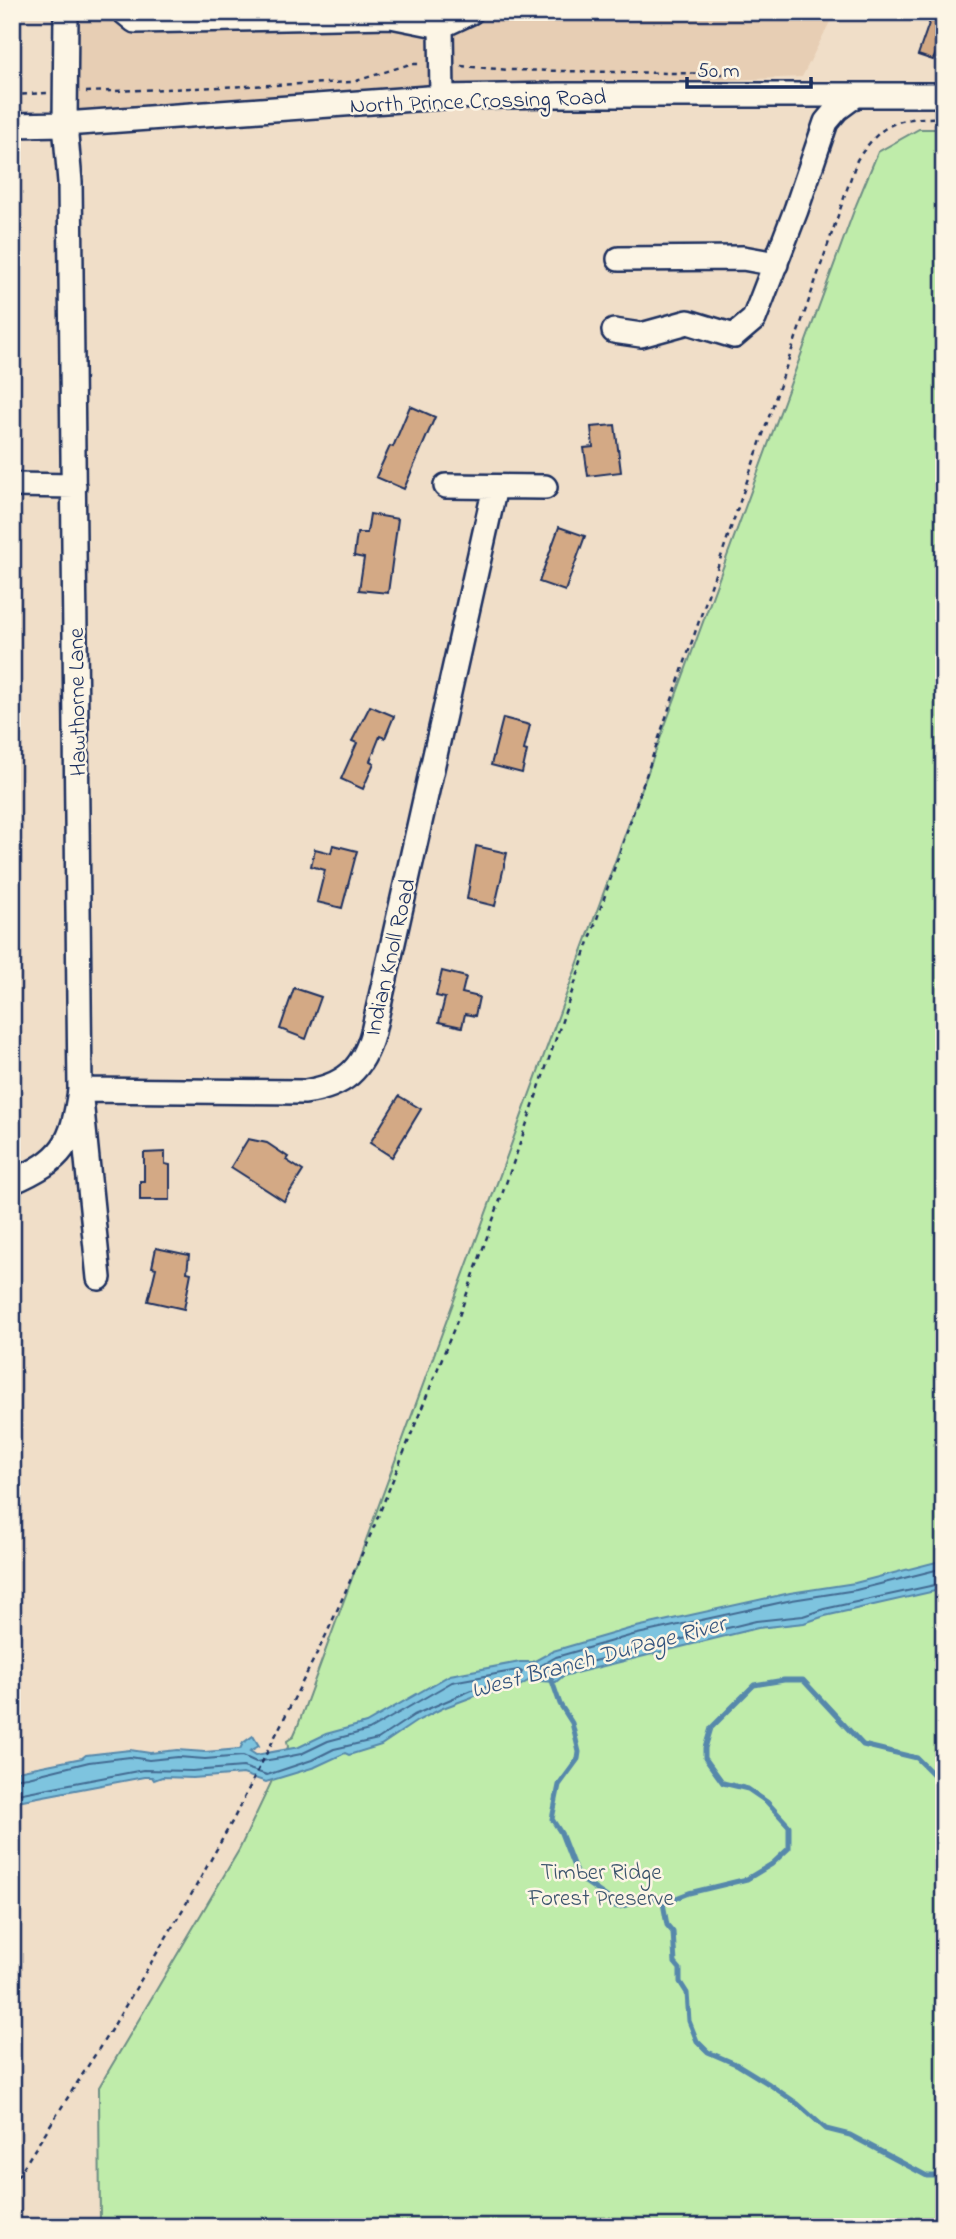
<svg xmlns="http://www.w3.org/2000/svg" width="956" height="2239" font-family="'Indie Flower',sans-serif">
<rect width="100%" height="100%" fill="#f0dec8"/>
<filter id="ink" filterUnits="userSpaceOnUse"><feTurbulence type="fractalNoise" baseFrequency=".0143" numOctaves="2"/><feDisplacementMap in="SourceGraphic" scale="14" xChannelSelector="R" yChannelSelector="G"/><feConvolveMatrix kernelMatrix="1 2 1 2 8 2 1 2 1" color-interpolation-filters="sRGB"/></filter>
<g filter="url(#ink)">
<!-- built -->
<path fill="#e7ceb4" d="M 76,12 L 835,12 L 802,77 L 436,93 L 76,115 Z"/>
<!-- green -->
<path fill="#bfecaa" stroke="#6d8e84" stroke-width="2" d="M 919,129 L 944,129 L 944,2227 L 100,2227 L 99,2087 L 239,1850 L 288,1747 L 287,1741 L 293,1737 L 297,1728 L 856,205 L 878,152 Z"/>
<!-- water -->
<path fill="#7ec4df" stroke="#5688ab" stroke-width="2" d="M 944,1560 L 944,1589 L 825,1616 L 804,1623 L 758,1628 L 563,1676 L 556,1682 L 540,1681 L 533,1678 L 516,1688 L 475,1696 L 443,1708 L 417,1721 L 381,1745 L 349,1755 L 345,1753 L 315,1767 L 266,1782 L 243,1774 L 193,1778 L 162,1777 L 154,1780 L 152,1777 L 144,1777 L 12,1802 L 12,1772 L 82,1758 L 86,1755 L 130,1750 L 150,1753 L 177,1750 L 205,1752 L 240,1749 L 243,1743 L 253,1736 L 259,1746 L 250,1751 L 256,1755 L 299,1747 L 326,1734 L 366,1723 L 450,1675 L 520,1662 L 533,1662 L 553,1651 L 632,1628 L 790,1593 L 855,1583 Z"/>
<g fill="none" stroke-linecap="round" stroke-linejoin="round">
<!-- shore -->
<path stroke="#436b92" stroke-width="2" d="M 944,1568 L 856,1590 L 792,1600 L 633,1635 L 556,1657 L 540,1666 L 539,1670 C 547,1679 552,1674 561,1669 L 756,1621 L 803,1616 L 824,1609 L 944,1583
M 12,1779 L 28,1777 L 89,1762 L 130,1757 L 149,1760 L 178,1757 L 205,1759 L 243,1756 L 256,1762 L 281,1758 L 301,1754 L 328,1741 L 369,1730 L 452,1682 L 518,1670 L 522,1672 L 517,1681 L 472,1690 L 414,1715 L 378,1739 L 334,1749 L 312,1760 L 267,1775 L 243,1767 L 192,1771 L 143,1770 L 12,1795"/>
<!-- stream -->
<path stroke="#5688ab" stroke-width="5" d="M 551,1678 L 560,1704 L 572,1723 L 579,1752 L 578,1759 L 559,1785 L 552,1819 L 561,1833 L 576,1872 L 585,1882 L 607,1897 L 610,1905 L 619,1907 L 654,1897 L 663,1903 L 667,1925 L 673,1932 L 675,1963 L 680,1969 L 680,1982 L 687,1993 L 689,2021 L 697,2041 L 708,2052 L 738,2065 L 769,2084 L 798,2104 L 826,2129 L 850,2135 L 927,2176 L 940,2176 L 944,2179
M 663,1903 L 689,1893 L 747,1879 L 772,1864 L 789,1848 L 789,1826 L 767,1802 L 748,1789 L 723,1783 L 705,1758 L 705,1748 L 711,1728 L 754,1685 L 784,1680 L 803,1680 L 863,1745 L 917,1758 L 934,1775 L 944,1780"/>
</g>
<!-- building -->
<path fill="#d3a985" stroke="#1b2f5e" stroke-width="2" d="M 933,12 L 944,12 L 944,53 L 937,51 L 933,60 L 918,55 Z
M 410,406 L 435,417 L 404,489 L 376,477 L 390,446 L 393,447 Z
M 615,425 L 621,472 L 588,476 L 584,448 L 593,447 L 591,427 Z
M 370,514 L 398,519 L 388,593 L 359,590 L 364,558 L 354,556 L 357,533 L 367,533 Z
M 559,527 L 585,536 L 565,591 L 539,582 Z
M 370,706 L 394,716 L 385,738 L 380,736 L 370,761 L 374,763 L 363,789 L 341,779 L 357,743 L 352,741 Z
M 503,718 L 530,725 L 524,750 L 527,751 L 522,773 L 491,765 Z
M 333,845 L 357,851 L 342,908 L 317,902 L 325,870 L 311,866 L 315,849 L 331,853 Z
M 476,846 L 507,853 L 495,906 L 467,899 Z
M 442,971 L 466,977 L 462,993 L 479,997 L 475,1016 L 465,1014 L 462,1027 L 439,1022 L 445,998 L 436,996 Z
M 294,988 L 321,997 L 306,1039 L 280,1029 Z
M 399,1096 L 421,1109 L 392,1157 L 370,1143 Z
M 248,1139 L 267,1143 L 288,1157 L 286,1160 L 303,1171 L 284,1201 L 231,1167 Z
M 165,1152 L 165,1164 L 170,1165 L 170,1200 L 140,1200 L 140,1181 L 144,1181 L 144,1153 Z
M 156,1248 L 189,1255 L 187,1272 L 191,1273 L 184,1309 L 148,1301 L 156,1268 L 152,1267 Z"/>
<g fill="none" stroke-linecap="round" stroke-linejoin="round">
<!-- minor casing -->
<g stroke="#1b2f5e" stroke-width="28">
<path id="minor" d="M 66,12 L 65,124 L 70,182 L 80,1090 L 99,1278
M 124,12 L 135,21 L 391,16 L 441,26
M 442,97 L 441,26 L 471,12
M 12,125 L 65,124 L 442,97 L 559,95 L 944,95
M 619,259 L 743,258 L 776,264
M 614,331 L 641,335 L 688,322 L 734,336 L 754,319 L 796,210 L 826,122 L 837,109 L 856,95
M 12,485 L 74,486
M 446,486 L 545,487
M 12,1182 C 64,1159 72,1145 80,1090 L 305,1092 C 344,1086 363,1070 373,1032 L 495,487"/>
</g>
<!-- path -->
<path stroke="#1b2f5e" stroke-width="2.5" stroke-dasharray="5 5" stroke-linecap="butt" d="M 461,66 L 510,70 L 723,74
M 86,92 L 353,82 L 410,64 L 422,64
M 12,95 L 47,93
M 12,2185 L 114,2025 L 186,1904 L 233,1820 L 327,1633 L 373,1529 L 459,1316 L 516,1155 L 857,160 C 883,121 898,117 944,118"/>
<!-- minor -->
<use href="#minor" stroke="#fcf5e5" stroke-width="23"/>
</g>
</g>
<g text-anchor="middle" stroke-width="5" stroke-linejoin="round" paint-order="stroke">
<!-- street labels -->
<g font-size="23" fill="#1b2f5e" stroke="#fcf5e5">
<text transform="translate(478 100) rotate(-2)" y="8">North Prince Crossing Road</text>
<text transform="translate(76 702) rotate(-91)" y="8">Hawthorne Lane</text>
<text transform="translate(389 957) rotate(-77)" y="8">Indian Knoll Road</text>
</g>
<!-- park labels -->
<g font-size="23" fill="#3c556d" stroke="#fcf5e5">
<text x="601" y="1879">Timber Ridge<tspan x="601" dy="26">Forest Preserve</tspan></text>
</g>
<!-- water labels -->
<g font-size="24" font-style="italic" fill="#34547e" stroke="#fcf5e5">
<text transform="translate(598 1656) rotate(-15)" y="8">West Branch DuPage River</text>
</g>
</g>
<!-- margin -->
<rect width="956" height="2239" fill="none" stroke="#fcf5e5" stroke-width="42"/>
<rect x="21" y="21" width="914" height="2197" fill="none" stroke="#1b2f5e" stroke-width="2.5" filter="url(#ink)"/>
<!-- scale -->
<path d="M687 77v10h124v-10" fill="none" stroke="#1b2f5e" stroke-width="3.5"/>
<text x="697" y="77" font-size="21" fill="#1b2f5e" stroke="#fcf5e5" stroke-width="5" paint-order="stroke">50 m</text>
</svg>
